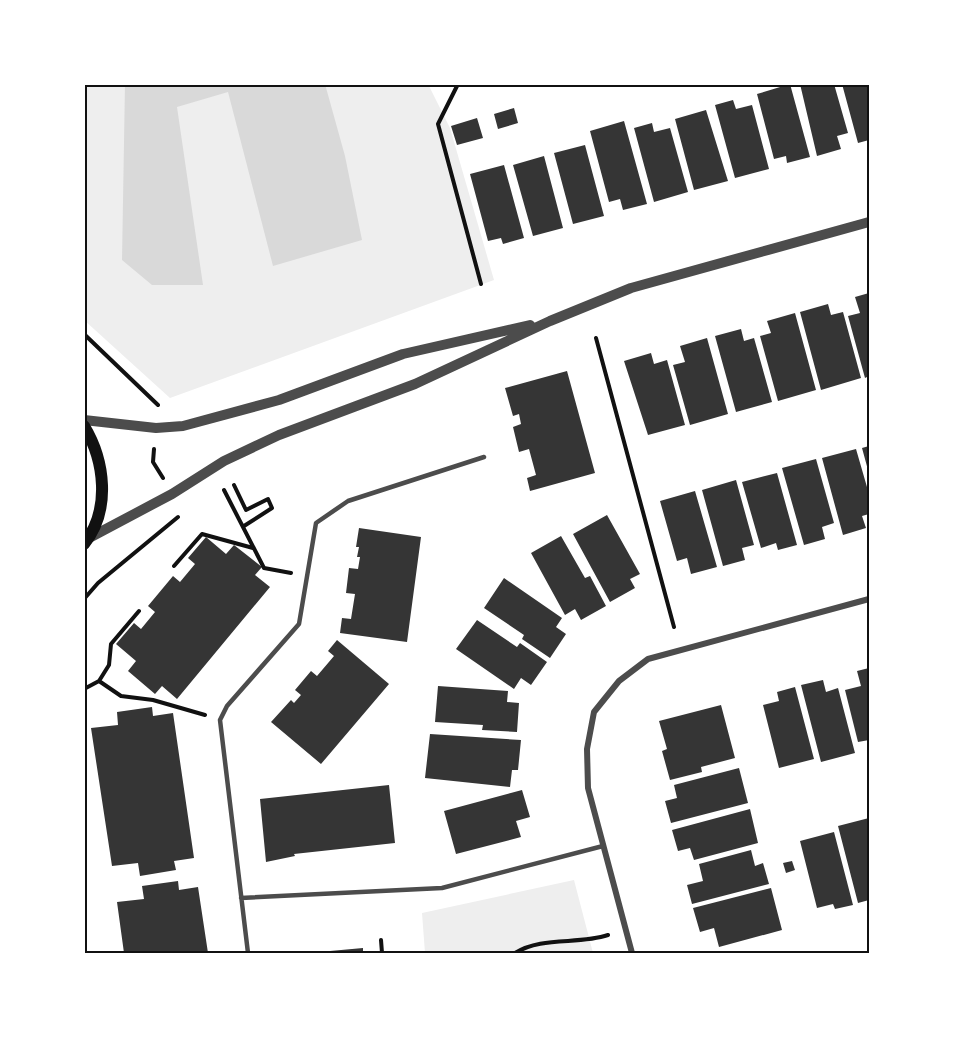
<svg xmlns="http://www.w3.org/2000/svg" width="953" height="1037" font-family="'Crimson Pro',serif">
<rect width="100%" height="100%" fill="#fff"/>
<!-- green -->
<path fill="#eee" d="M 84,84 L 428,84 L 450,128 L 494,280 L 170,398 L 84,320 Z
M 574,880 L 593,953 L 425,953 L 422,913 Z"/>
<!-- water -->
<path fill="#d9d9d9" d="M 125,84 L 325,84 L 345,156 L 362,240 L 273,266 L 228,92 L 177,107 L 203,285 L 152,285 L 122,260 Z"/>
<!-- building -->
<path fill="#353535" d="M 790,84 L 810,157 L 787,163 L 786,156 L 774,159 L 757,94 Z
M 800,84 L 834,84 L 848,133 L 837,136 L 841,149 L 817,156 Z
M 842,84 L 869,84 L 869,140 L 858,143 Z
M 733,100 L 736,109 L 752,105 L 769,169 L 735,178 L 715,105 Z
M 514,108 L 518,123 L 498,129 L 494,114 Z
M 706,110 L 728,181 L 694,190 L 675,119 Z
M 477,118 L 483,138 L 457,145 L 451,126 Z
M 624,121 L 647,204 L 623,210 L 620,199 L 609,202 L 590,131 Z
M 652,123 L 654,132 L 670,128 L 688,192 L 654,202 L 634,128 Z
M 585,145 L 604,216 L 573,224 L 554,153 Z
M 544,156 L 563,228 L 533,236 L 513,165 Z
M 504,165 L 524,238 L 503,244 L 501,238 L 488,241 L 470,174 Z
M 869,293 L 869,376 L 865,378 L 848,316 L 860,313 L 855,297 Z
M 828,304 L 831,315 L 843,312 L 861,378 L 821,390 L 800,312 Z
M 795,313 L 816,390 L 778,401 L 760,336 L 771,333 L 767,321 Z
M 741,329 L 744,341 L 754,338 L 772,402 L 736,412 L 715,336 Z
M 707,338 L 728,414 L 690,425 L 673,365 L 685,362 L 680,346 Z
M 651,353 L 654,364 L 667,360 L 685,425 L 648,435 L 624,361 Z
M 567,371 L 595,473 L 530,491 L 527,478 L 536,475 L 529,449 L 519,452 L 513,427 L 521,424 L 519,414 L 513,416 L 505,388 Z
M 869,446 L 869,470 L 868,470 L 862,448 Z
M 856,449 L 869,494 L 869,514 L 862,516 L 866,528 L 843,535 L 822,458 Z
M 816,459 L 834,523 L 822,527 L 825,539 L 804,545 L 782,468 Z
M 777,473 L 797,545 L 778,550 L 776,543 L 761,548 L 742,482 Z
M 736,480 L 754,545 L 742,548 L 745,560 L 723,566 L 702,490 Z
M 695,491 L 717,567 L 691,574 L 687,558 L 677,561 L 660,501 Z
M 607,515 L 640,574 L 630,579 L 635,588 L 610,602 L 573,534 Z
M 359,528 L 421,537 L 407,642 L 340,633 L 342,618 L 351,619 L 355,594 L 346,593 L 349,568 L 358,569 L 360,557 L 357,557 L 359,547 L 356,547 Z
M 561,536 L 585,578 L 590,576 L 606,606 L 581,620 L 575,609 L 565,615 L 531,553 Z
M 206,537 L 226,554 L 234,545 L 262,567 L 255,575 L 270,587 L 177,699 L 162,686 L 155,694 L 128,671 L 136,661 L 116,644 L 134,623 L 141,629 L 155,612 L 148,606 L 173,576 L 180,582 L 195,564 L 188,558 Z
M 504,578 L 562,618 L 556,627 L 566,634 L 550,658 L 522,639 L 524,635 L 484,608 Z
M 477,620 L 517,647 L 520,643 L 547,662 L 531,685 L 521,678 L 514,689 L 456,649 Z
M 337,640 L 389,684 L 321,764 L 271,722 L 291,700 L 294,703 L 301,695 L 295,690 L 311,671 L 317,676 L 334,656 L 328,651 Z
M 869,668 L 869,740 L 858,742 L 845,690 L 861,686 L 857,671 Z
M 823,680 L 826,692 L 838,688 L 855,753 L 821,762 L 801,685 Z
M 438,686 L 508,691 L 507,702 L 519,703 L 517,732 L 482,730 L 483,725 L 435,722 Z
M 795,687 L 814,759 L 779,768 L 763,705 L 779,701 L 777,692 Z
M 721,705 L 735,758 L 701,767 L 702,772 L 670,780 L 662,751 L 667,749 L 659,721 Z
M 152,707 L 153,716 L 173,713 L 194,858 L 174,861 L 176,870 L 140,876 L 138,863 L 112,866 L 91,728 L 118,725 L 117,712 Z
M 430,734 L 521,740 L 518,770 L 512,770 L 510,787 L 425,778 Z
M 739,768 L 748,803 L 671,823 L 665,801 L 677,798 L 674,785 Z
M 389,785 L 395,843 L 294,854 L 295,856 L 266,862 L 260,799 Z
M 522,790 L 530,817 L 516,821 L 521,837 L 456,854 L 444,811 Z
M 750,809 L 758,843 L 694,860 L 690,848 L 678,851 L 672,830 Z
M 869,818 L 869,900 L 858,903 L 838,826 Z
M 834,832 L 853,905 L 835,909 L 833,904 L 817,908 L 800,841 Z
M 751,850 L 755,866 L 763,863 L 769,884 L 692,904 L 687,885 L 703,881 L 699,864 Z
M 792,861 L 795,870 L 786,873 L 783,863 Z
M 178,881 L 179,890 L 198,887 L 208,953 L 124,953 L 117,902 L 144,899 L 142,886 Z
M 771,888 L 782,930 L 719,947 L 714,928 L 700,932 L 693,908 Z
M 363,948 L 363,953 L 330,953 L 330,951 Z"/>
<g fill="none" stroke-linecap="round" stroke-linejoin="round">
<!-- path -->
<path stroke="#111" stroke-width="4" d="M 458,84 L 438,124 L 481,284
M 84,334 L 158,405
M 596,338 L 674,627
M 154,449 L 153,462 L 163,478
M 234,485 L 246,510 L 268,499 L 272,508 L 244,526
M 224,490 L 264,568 L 291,573
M 174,566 L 202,534 L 253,548
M 84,599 L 98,583 L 178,517
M 99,681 L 121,696 L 153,700 L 205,715
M 84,689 L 99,681 L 109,665 L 111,644 L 139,611
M 381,940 L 382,953
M 515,953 C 542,936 578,945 608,935"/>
<!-- service -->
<path stroke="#4c4c4c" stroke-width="4.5" d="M 241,898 L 442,888 L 603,846
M 248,953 L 220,720 L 227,706 L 299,624 L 316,523 L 348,501 L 484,457"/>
<!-- minor -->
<path stroke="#4c4c4c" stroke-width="6" d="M 632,953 L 588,788 L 587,749 L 594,712 L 619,681 L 648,659 L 869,599"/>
<!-- tertiary -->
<path stroke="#4c4c4c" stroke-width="10" d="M 84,420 L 156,428 L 183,426 L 279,400 L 403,354 L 530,325
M 89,538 L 172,494 L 224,461 L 279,435 L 415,384 L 550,321 L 631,288 L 869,222"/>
<!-- secondary -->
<path stroke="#111" stroke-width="12" d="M 84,426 C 105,461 111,510 84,544"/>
</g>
<!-- border -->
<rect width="953" height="1037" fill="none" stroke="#ffffff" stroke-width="171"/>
<rect x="86" y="86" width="782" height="866" fill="none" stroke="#111" stroke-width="2"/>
</svg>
